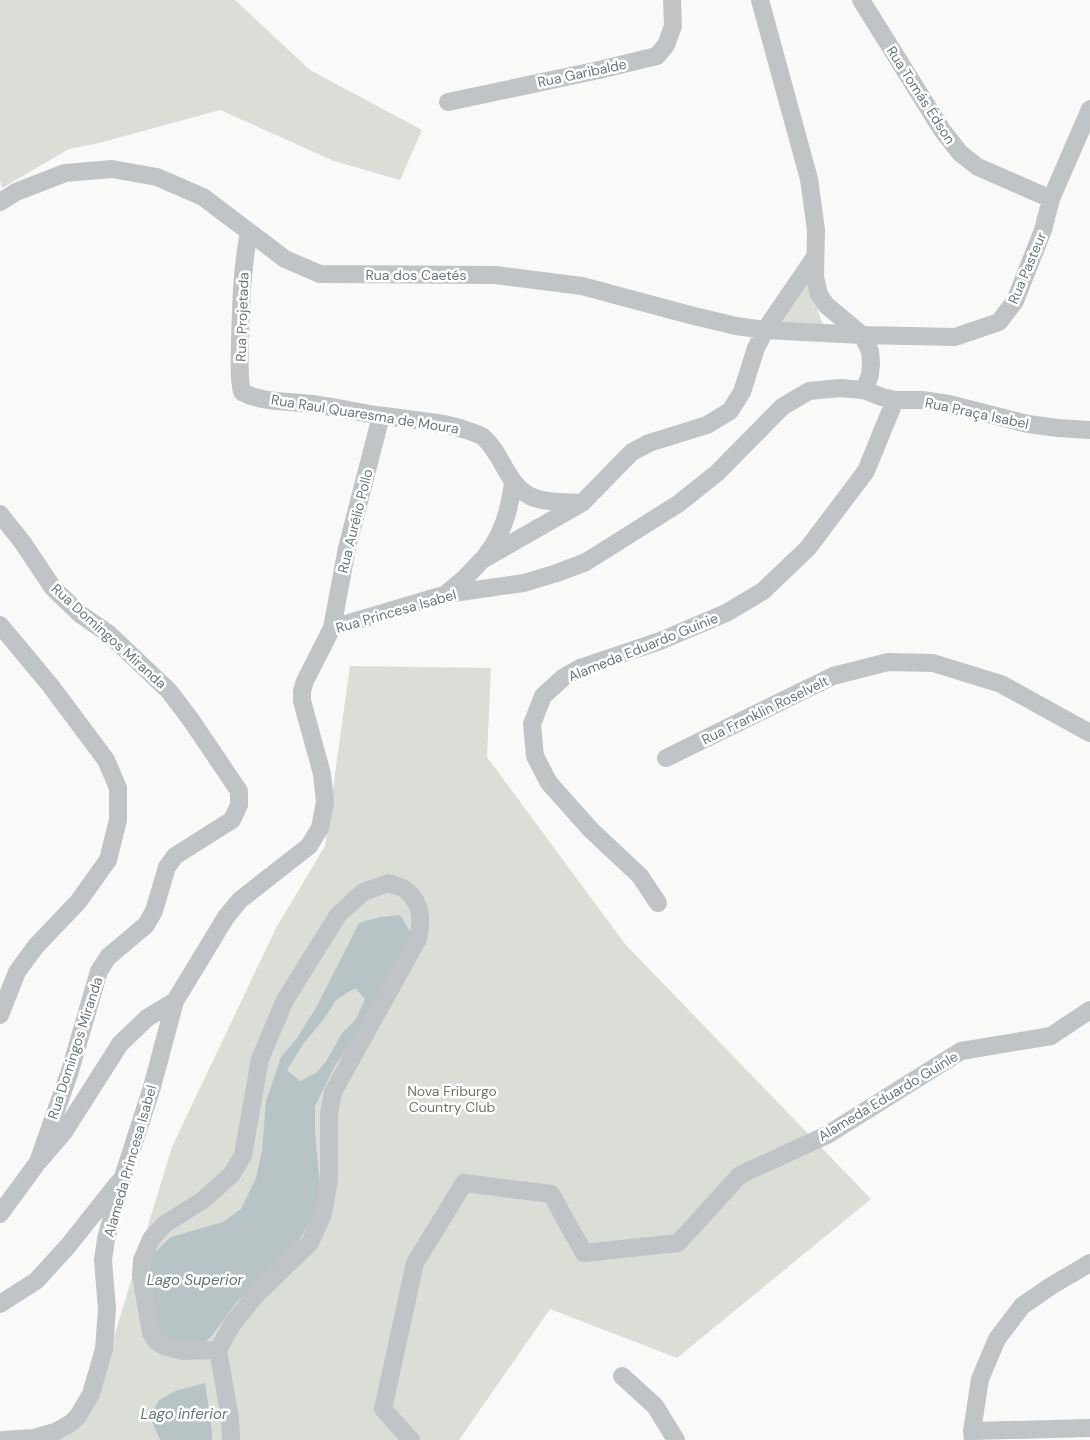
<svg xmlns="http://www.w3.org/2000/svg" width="1090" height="1440" font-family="'DM Sans',sans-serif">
<rect width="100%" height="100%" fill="#f9f9f8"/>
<!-- green -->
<path fill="#daded7" d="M 0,0 L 235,0 L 310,70 L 422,130 L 400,180 L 334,161 L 220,110 L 99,143 L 69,149 L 2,188 L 0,180 Z
M 806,277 L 824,328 L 781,322 Z
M 350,666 L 491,668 L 487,757 L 625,944 L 871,1199 L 677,1358 L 550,1309 L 459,1440 L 39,1440 L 76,1426 L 105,1366 L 172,1147 L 276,928 L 325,846 Z"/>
<!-- water -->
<path fill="#b8c3c6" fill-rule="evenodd" d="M 400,915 L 411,933 L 405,954 L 370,1019 L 336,1064 L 315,1106 L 315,1134 L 320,1184 L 314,1215 L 297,1244 L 236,1303 L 211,1337 L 199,1346 L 173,1346 L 157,1329 L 147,1282 L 153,1254 L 171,1237 L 223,1222 L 241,1209 L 256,1178 L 262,1151 L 266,1101 L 281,1057 L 297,1038 L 317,1006 L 359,923 L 380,917 ZM 355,988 L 365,999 L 356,1019 L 342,1033 L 327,1060 L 316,1073 L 300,1081 L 287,1070 L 303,1044 L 324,1019 L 336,1000 Z
M 205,1383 L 212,1432 L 212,1440 L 160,1440 L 150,1417 L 159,1400 L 175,1391 Z"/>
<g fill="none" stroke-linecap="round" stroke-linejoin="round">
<!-- minor -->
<path stroke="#c0c4c7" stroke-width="18" d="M 760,0 L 809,179 L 816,230 L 815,277 L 819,294 L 826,305 L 862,335 L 870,351 L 871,363 L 870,375 L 864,390
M 861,0 L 942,130 L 960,153 L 978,167 L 1051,199
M 448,102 L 599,70 L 657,56 L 666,45 L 673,26 L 672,0
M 0,202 L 16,192 L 65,173 L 112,169 L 157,177 L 203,197 L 285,259 L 320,274 L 495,275 L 582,286 L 690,315 L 736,326 L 765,330 L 862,335 L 955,337 L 999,322 L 1015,301 L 1043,230 L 1051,199 L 1090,109
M 249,232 C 242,268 241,304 240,341 C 240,358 238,375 242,392 C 262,403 290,401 312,404 C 336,407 360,413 384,416 C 411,420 440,421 466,430 C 471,432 479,434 483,437 C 503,454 506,484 530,496 C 545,503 565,502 582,503
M 0,514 L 23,543 L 53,588 L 80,614 L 109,634 L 169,691 L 191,720 L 239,791 L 239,805 L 232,820 L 175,856 L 167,867 L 154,911 L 146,925 L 108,957 L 99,971 L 70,1071 L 38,1162
M 486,555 C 503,535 510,508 513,482
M 446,594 L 465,578 L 482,560 L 582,503 L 632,452 L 649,443 L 707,425 L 730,411 L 742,392 L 756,348 L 765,330 L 815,257
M 0,625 L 50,685 L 106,760 L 118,788 L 118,820 L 108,860 L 78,902 L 36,946 L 17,972 L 0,1015
M 332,628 L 446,594 L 524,583 L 557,573 L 586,562 L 678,504 L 717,473 L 782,407 L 809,391 L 840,388 L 864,390 L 882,397 L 895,400 L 922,400 L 949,404 L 1028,424 L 1058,428 L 1090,430
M 666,758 L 833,676 L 888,662 L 933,663 L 1001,684 L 1090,733
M 658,903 L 640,876 L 591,830 L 549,783 L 535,756 L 532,724 L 543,696 L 564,677 L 580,668 L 660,641 L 726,613 L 763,591 L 808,548 L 866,471 L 895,400
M 0,1214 L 38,1162 L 64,1132 L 120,1044 L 147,1018 L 175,1001
M 0,1304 L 36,1281 L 68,1246 L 118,1183
M 218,1350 L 183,1351 L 164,1346 L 157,1342 L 151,1333 L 141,1275 L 142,1260 L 151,1239 L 165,1224 L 203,1200 L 232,1174 L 243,1155 L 260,1059 L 285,1000 L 338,915 L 363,892 L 389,883 C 394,885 403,887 407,891 C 422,904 422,921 418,939 L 333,1092 L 329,1114 L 329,1179 L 323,1214 L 310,1243 L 256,1295 L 233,1323 L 218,1350 L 230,1418 L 231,1440
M 622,1376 L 655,1406 L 676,1440
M 972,1431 L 1090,1428
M 3,1440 L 34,1438 L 55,1432 L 71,1423 L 78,1416 L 91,1394 L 104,1349 L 107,1309 L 103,1260 L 106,1239 L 123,1177 L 152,1087 L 175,1001 L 226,917 L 240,900 L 309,846 L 320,828 L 325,802 L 322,774 L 302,701 L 302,691 L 305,681 L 332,628 L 347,548 L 381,416
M 411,1440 L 383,1409 L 415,1263 L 464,1183 L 551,1194 L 584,1253 L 678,1243 L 740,1175 L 827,1135 L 961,1051 L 1051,1036 L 1090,1010
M 973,1440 L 972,1431 L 980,1379 L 997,1339 L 1022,1306 L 1051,1286 L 1090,1263"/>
</g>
<g text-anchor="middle" stroke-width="5" stroke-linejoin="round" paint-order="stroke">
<!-- street labels -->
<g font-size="14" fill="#68787f" stroke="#fff">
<text transform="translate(582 73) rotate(-12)" y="5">Rua Garibalde</text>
<text transform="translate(921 95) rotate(57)" y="5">Rua Tomás Édson</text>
<text transform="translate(1027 268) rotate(-67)" y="5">Rua Pasteur</text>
<text x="416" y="280">Rua dos Caetés</text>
<text transform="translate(242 317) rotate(-88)" y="5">Rua Projetada</text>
<text transform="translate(977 413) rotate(12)" y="5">Rua Praça Isabel</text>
<text transform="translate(365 414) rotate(9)" y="5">Rua Raul Quaresma de Moura</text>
<text transform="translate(355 521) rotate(-76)" y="5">Rua Aurélio Pollo</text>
<text transform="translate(396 611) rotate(-16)" y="5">Rua Princesa Isabel</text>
<text transform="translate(109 636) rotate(42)" y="5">Rua Domingos Miranda</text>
<text transform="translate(643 647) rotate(-22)" y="5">Alameda Eduardo Guinie</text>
<text transform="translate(765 710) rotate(-26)" y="5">Rua Franklin Roselvelt</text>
<text transform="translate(75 1048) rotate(-72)" y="5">Rua Domingos Miranda</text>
<text transform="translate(888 1096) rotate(-31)" y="5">Alameda Eduardo Guinle</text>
<text transform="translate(130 1161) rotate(-74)" y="5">Alameda Princesa Isabel</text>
</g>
<!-- park labels -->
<g font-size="14" fill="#6b7866" stroke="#fff">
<text x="452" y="1096">Nova Friburgo<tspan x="452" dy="16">Country Club</tspan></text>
</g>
<!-- water labels -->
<g font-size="15" font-style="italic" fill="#637678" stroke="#fff">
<text x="195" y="1285">Lago Superior</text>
<text x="184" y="1419">Lago inferior</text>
</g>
</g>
</svg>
